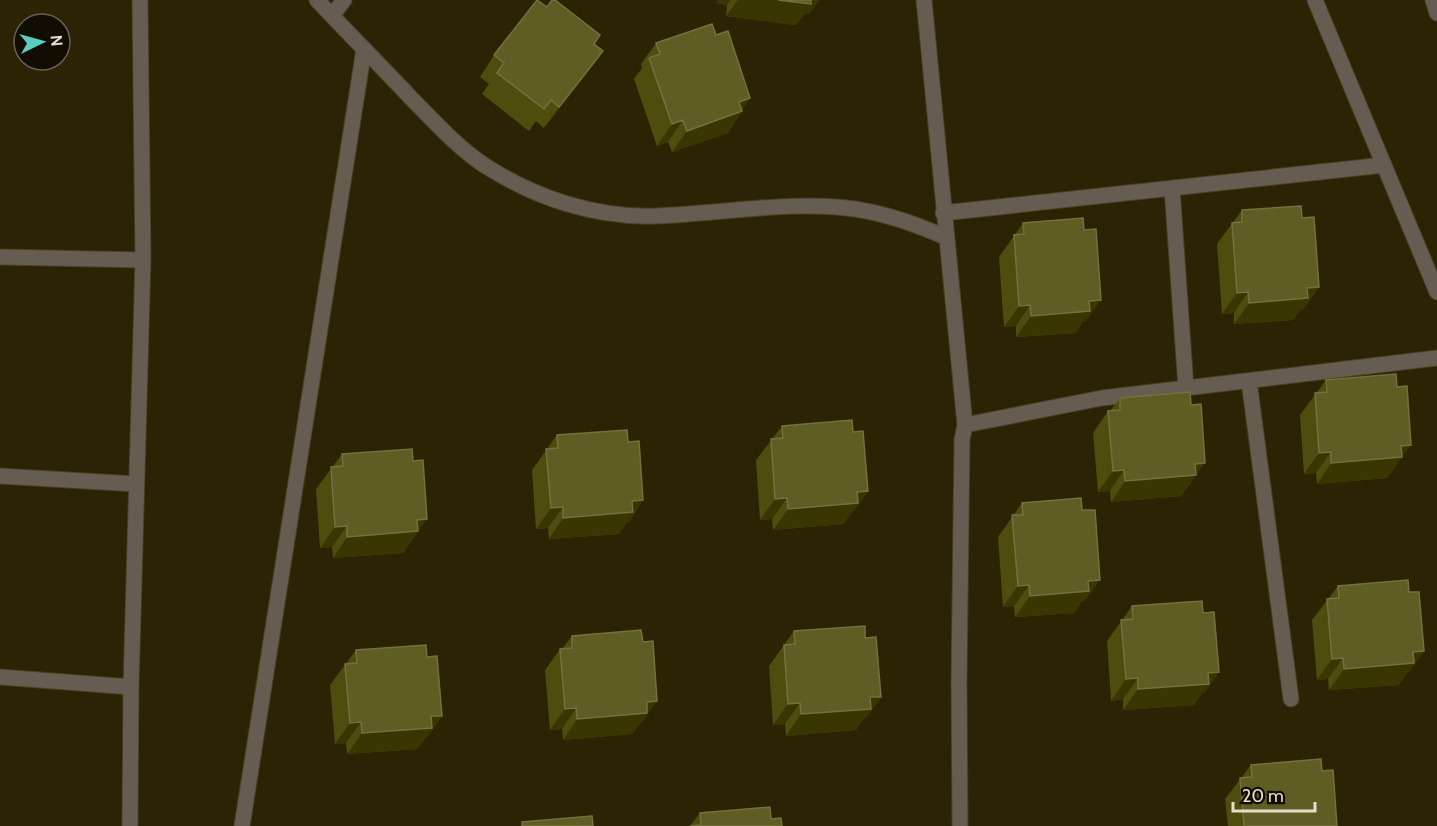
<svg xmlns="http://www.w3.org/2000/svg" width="1437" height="826" font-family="Cabin,sans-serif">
<rect width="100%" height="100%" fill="#2c2304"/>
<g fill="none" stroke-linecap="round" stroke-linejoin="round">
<!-- minor casing -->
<g stroke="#494124" stroke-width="17">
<path id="minor" d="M 317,0 C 348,33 380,65 411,98 C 434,121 457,147 484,165 C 535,198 595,218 656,216 C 718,214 793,200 855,209 C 887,214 916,224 945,237
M 924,0 L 965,425 L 962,440 L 959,682 L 960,826
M 1315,0 L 1437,292
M 1433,0 L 1437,13
M 332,16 L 344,0
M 1172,188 L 1186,388
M 943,213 L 1384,165
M 0,257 L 143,260
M 1249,381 L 1291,699
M 965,425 L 1102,398 L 1437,358
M 0,476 L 136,484
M 0,677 L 131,687
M 130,826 L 131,687 L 143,260 L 140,0
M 242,826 L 364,49"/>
</g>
<!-- minor -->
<use href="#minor" stroke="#665d52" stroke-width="15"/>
</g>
<!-- wall -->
<path fill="#4d4d0e" d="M 718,0 L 819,0 L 809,14 L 804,14 L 796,25 L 726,16 L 727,5 L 717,3 Z
M 716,35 L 750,98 L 742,110 L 742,111 L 728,133 L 672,152 L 668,142 L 657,146 L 634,79 L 642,68 L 641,64 L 656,43 Z
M 594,44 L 603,51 L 588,72 L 544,128 L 536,121 L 529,131 L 482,94 L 489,84 L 480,77 L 494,55 Z
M 1242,210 L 1302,218 L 1319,287 L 1304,308 L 1301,309 L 1293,320 L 1234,324 L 1234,313 L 1222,314 L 1217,244 Z
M 1023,223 L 1086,321 L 1083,321 L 1076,333 L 1016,337 L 1016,326 L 1004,327 L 999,257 Z
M 1326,380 L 1396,466 L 1395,467 L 1387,478 L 1317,484 L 1316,473 L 1304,474 L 1300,415 Z
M 1120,398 L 1191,484 L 1189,485 L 1181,496 L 1111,502 L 1110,491 L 1098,492 L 1093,433 L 1108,411 L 1110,411 Z
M 782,426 L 853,432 L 868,491 L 853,512 L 852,512 L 843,524 L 773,530 L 772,519 L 760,520 L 756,460 Z
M 557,435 L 628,442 L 643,500 L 629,522 L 627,522 L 619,534 L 549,539 L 548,528 L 536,529 L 532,470 Z
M 342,454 L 413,461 L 427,519 L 403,553 L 333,558 L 332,547 L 320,548 L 316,489 Z
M 1022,503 L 1085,601 L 1082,601 L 1074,613 L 1015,617 L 1014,606 L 1003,607 L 998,537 Z
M 1338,586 L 1409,673 L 1407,673 L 1399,685 L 1329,690 L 1328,679 L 1317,680 L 1312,620 Z
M 1132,606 L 1203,613 L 1219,672 L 1204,693 L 1202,693 L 1194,705 L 1123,710 L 1123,699 L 1111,701 L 1107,641 Z
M 794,631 L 865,638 L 881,697 L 866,718 L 864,718 L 856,730 L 786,736 L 785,724 L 773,725 L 769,666 Z
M 572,636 L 643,642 L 657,701 L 642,722 L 641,722 L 632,734 L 563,740 L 562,729 L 550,730 L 545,670 L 560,649 L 562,649 Z
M 356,650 L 427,657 L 442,716 L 427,737 L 426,737 L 417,749 L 347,754 L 346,743 L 335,744 L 330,685 Z
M 1251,765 L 1322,771 L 1337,826 L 1228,826 L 1225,799 Z
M 700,813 L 771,819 L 690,826 Z"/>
<!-- shaded-wall -->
<path fill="#393602" d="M 719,0 L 731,0 L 727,5 L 717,3 Z
M 738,0 L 819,0 L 809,14 L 804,14 L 796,25 L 726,16 Z
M 603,51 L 588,72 L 544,128 L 559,107 Z
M 750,98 L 740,112 L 742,111 L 728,133 L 672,152 L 687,131 L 739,102 Z
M 683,120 L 668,142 L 657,146 L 672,124 Z
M 1319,287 L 1304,308 L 1301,309 L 1293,320 L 1234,324 L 1249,303 L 1307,288 Z
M 1248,292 L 1234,313 L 1222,314 L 1237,293 Z
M 1101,300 L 1086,321 L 1083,321 L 1076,333 L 1016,337 L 1031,316 L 1089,301 Z
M 1030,305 L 1016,326 L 1004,327 L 1019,306 Z
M 1411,445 L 1387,478 L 1317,484 L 1331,463 L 1401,446 Z
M 1331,452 L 1316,473 L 1304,474 L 1319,453 Z
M 1205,463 L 1181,496 L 1111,502 L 1125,481 L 1195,464 Z
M 1124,470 L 1110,491 L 1098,492 L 1113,471 Z
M 868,491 L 853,512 L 852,512 L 843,524 L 773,530 L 788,509 L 857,492 Z
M 787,498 L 772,519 L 760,520 L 775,499 Z
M 643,500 L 629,522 L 627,522 L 619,534 L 549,539 L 563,518 L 632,501 Z
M 563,507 L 548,528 L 536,529 L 551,508 Z
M 427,519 L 403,553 L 333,558 L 347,537 L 417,520 Z
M 347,526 L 332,547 L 320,548 L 335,527 Z
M 1100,580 L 1085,601 L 1082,601 L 1074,613 L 1015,617 L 1030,596 L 1088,581 Z
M 1029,585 L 1014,606 L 1003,607 L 1018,586 Z
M 1424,651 L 1409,673 L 1407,673 L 1399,685 L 1329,690 L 1344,669 L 1413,652 Z
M 1343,658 L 1328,679 L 1317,680 L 1332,659 Z
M 1219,672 L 1204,693 L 1202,693 L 1194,705 L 1123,710 L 1138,689 L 1208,673 Z
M 1138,678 L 1123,699 L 1111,701 L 1126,679 Z
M 870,697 L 881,697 L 866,718 L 864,718 L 856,730 L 786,736 L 801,714 Z
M 657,701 L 642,722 L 641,722 L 632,734 L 563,740 L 577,719 L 647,702 Z
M 800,703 L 785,724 L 773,725 L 788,704 Z
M 576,708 L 562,729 L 550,730 L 565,709 Z
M 431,716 L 442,716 L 427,737 L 426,737 L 417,749 L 347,754 L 362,733 Z
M 361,722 L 346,743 L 335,744 L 350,723 Z"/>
<!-- building -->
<path fill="#5e5d23" stroke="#73713e" stroke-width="1.5" d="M 537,0 L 547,7 L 552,0 L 555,0 L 600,35 L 594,44 L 603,51 L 559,107 L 551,100 L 544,109 L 497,73 L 504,63 L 494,55 Z
M 778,0 L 811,0 L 811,4 Z
M 712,24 L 716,35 L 728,31 L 750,98 L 739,102 L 742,111 L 687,131 L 683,120 L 672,124 L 649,58 L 660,54 L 656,43 Z
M 1301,206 L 1302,218 L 1314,217 L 1319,287 L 1307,288 L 1308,298 L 1249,303 L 1248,292 L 1237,293 L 1232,223 L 1242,222 L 1242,210 Z
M 1083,218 L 1084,230 L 1096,229 L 1101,300 L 1089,301 L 1090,311 L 1031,316 L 1030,305 L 1019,306 L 1014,235 L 1024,234 L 1023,223 Z
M 1396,374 L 1397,387 L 1407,386 L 1411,445 L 1401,446 L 1402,457 L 1331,463 L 1331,452 L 1319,453 L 1315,393 L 1327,392 L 1326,380 Z
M 1190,392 L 1191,405 L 1201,404 L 1205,463 L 1195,464 L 1196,475 L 1125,481 L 1124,470 L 1113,471 L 1108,411 L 1120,410 L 1120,398 Z
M 852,420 L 853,432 L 863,431 L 868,491 L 857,492 L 858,503 L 788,509 L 787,498 L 775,499 L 771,439 L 783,438 L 782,426 Z
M 627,430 L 628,442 L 639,441 L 643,500 L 632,501 L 633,512 L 563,518 L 563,507 L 551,508 L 546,449 L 558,448 L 557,435 Z
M 412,449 L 413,461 L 423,460 L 427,519 L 417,520 L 418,531 L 347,537 L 347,526 L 335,527 L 331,467 L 343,466 L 342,454 Z
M 1081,498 L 1082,510 L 1095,510 L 1100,580 L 1088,581 L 1089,591 L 1030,596 L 1029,585 L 1018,586 L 1012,515 L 1023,515 L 1022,503 Z
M 1408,580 L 1409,592 L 1419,592 L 1424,651 L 1413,652 L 1414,663 L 1344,669 L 1343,658 L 1332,659 L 1327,599 L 1339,598 L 1338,586 Z
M 1202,601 L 1203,613 L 1214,612 L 1219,672 L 1208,673 L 1209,684 L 1138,689 L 1138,678 L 1126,679 L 1121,620 L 1133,619 L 1132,606 Z
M 865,626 L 865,638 L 876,637 L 881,697 L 870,697 L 871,709 L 801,714 L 800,703 L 788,704 L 784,645 L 795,644 L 794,631 Z
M 641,630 L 643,642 L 653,641 L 657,701 L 647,702 L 647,713 L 577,719 L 576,708 L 565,709 L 560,649 L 572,648 L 572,636 Z
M 426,645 L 427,657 L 437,656 L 442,716 L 431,716 L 432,728 L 362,733 L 361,722 L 350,723 L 345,664 L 357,663 L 356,650 Z
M 1321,759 L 1322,771 L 1333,770 L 1337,826 L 1244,826 L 1240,778 L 1252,777 L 1251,765 Z
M 770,807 L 771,819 L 781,818 L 782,826 L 690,826 L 701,825 L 700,813 Z
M 592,816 L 593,826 L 522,826 L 522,822 Z"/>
<!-- north arrow -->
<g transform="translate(42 42) rotate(85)"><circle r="28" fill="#110d03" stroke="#656154" stroke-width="1.5"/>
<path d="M0-4.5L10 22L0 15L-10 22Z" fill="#5acebc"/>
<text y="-9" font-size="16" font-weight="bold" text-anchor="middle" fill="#e4dfcd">N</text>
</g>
<!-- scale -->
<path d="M1233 802v9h82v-9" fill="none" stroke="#e4dfcd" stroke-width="3"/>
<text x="1242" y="802" font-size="18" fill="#e4dfcd" stroke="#110d03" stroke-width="4.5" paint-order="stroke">20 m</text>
</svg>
